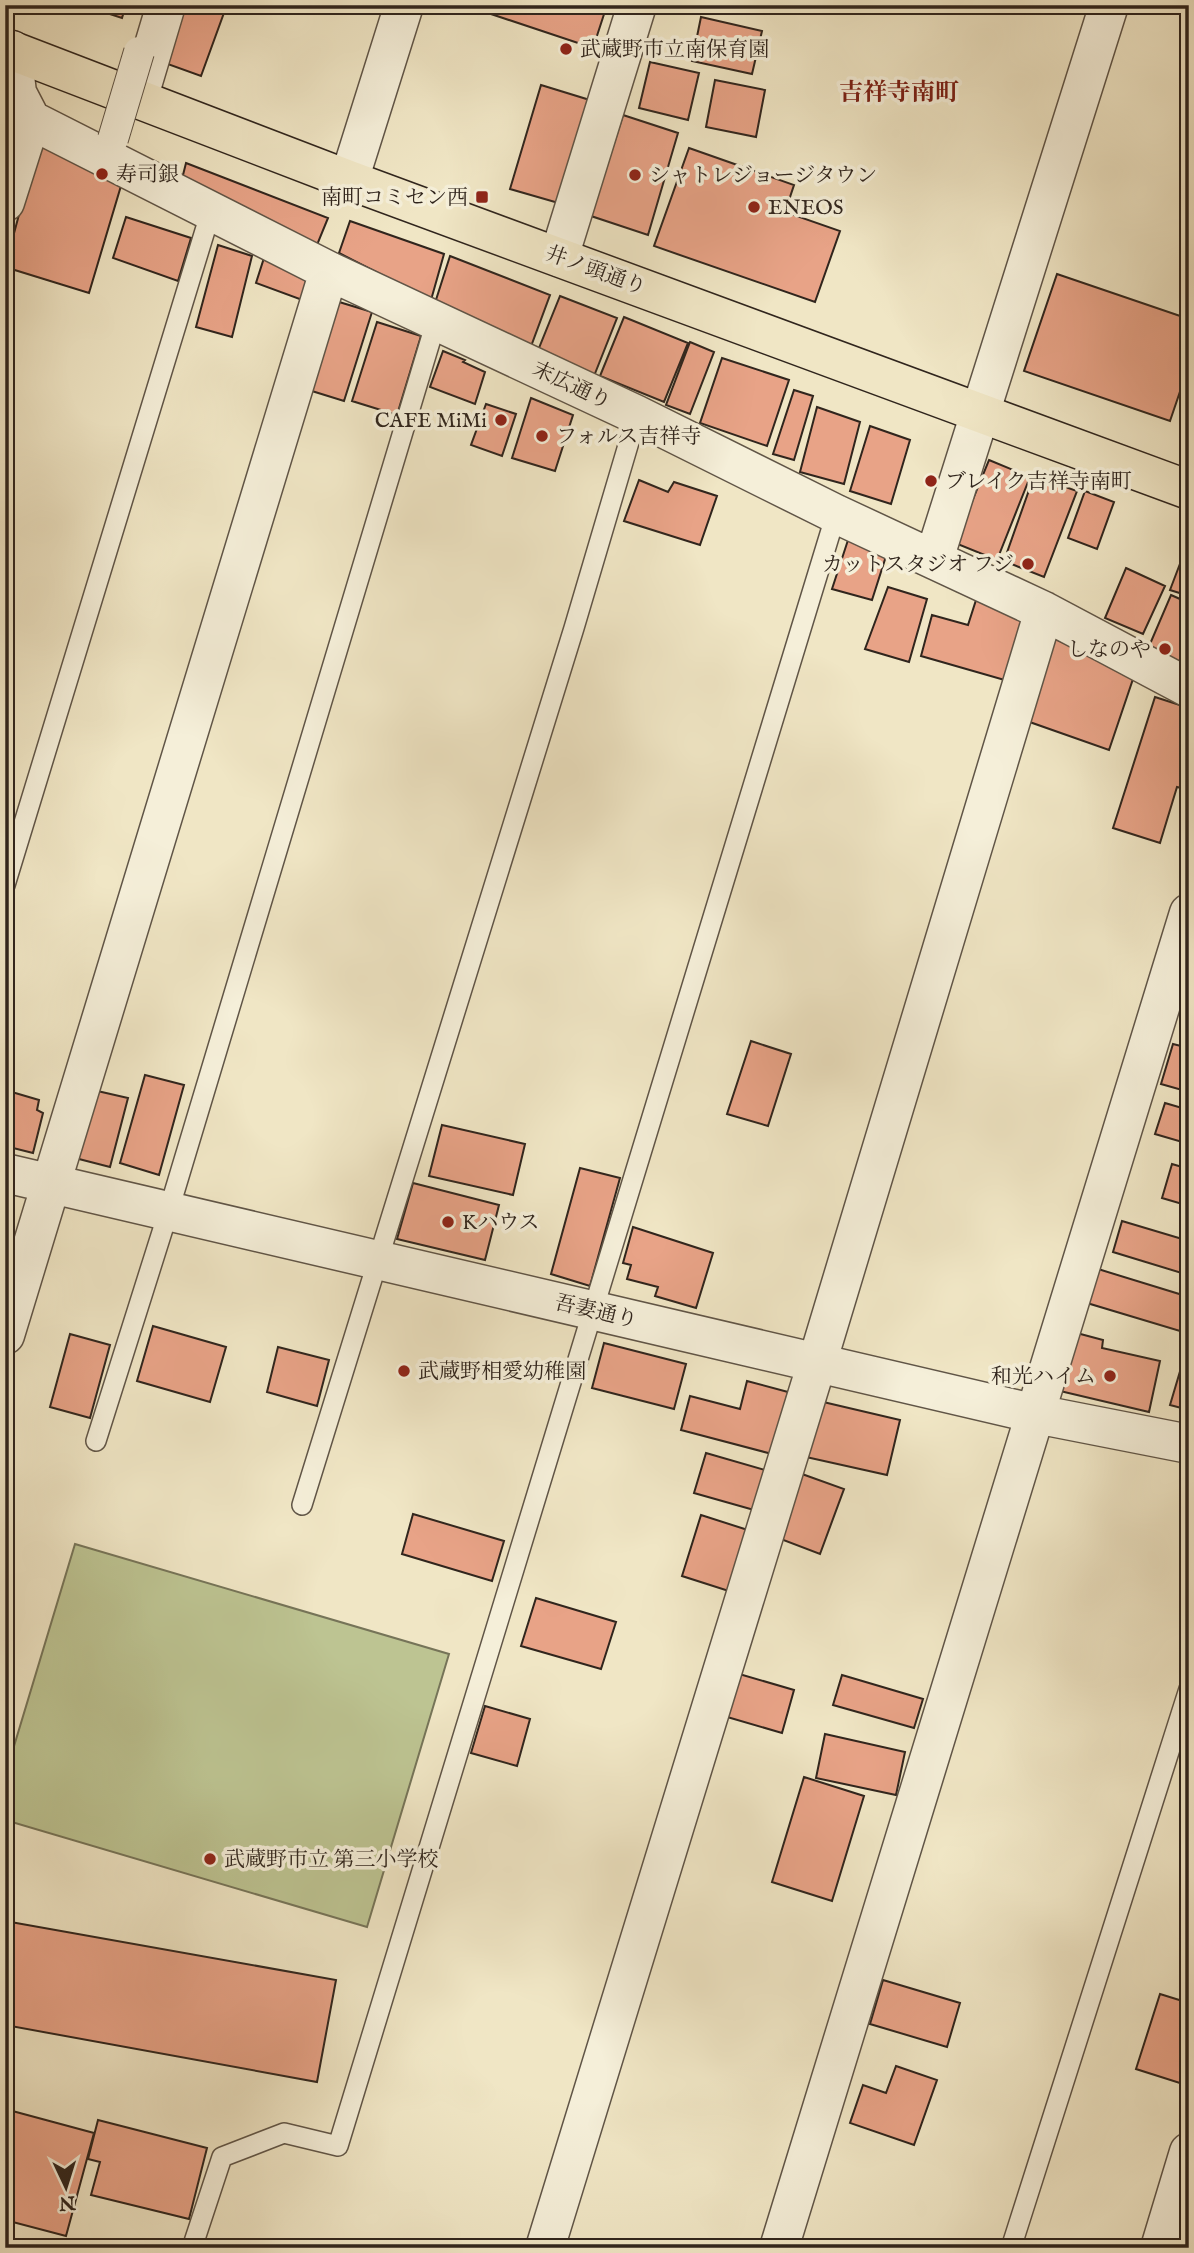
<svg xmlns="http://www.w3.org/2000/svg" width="1194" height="2253" font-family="'IM FELL English','Noto Serif JP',serif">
<rect width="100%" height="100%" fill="#f0e6c5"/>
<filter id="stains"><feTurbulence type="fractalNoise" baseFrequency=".00286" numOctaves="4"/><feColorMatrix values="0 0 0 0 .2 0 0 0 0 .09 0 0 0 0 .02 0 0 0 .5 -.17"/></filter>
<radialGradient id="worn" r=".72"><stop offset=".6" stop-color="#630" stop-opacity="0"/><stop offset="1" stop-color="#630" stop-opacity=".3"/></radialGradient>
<!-- green -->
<path fill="#bdc492" stroke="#767458" stroke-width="2" d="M 75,1544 L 449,1654 L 367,1927 L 5,1820 L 5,1776 Z"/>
<!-- building -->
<path fill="#e8a387" stroke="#30251d" stroke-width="2" d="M 82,5 L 126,5 L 122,18 Z
M 182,5 L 213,5 L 225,10 L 201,76 L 162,62 Z
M 464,5 L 607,5 L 593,48 Z
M 701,17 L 762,31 L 752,74 L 692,61 Z
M 650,62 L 699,73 L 688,120 L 639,108 Z
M 715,80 L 765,90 L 756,137 L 706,127 Z
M 541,85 L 593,101 L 562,204 L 510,189 Z
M 623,115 L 678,133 L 648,235 L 591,216 Z
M 40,136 L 126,169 L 89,293 L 5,267 Z
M 689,148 L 794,185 L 785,212 L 840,231 L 815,302 L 654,246 Z
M 186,163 L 328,218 L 317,245 L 182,179 Z
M 126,217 L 191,238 L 178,281 L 113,258 Z
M 350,221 L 444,254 L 431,300 L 339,253 Z
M 218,245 L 252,256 L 232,337 L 196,327 Z
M 450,256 L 550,295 L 530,349 L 435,303 Z
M 264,258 L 312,280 L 305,301 L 256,283 Z
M 1057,274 L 1189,319 L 1189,365 L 1170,421 L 1024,371 Z
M 560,296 L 617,318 L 594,376 L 537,353 Z
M 326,298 L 372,312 L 344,401 L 299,387 Z
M 624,317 L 688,343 L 664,402 L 600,376 Z
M 377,322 L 421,336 L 397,415 L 352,401 Z
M 690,342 L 714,352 L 690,414 L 666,405 Z
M 443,351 L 465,360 L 463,362 L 485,372 L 475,404 L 430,387 Z
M 722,358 L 789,380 L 767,446 L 700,423 Z
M 794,390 L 813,396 L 794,460 L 773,454 Z
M 531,398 L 573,415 L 555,471 L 512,458 Z
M 486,404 L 516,414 L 502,456 L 471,445 Z
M 817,407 L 860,422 L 844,484 L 800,472 Z
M 870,426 L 910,440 L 891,504 L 850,491 Z
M 989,460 L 1030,477 L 997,560 L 955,543 Z
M 1034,476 L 1077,491 L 1044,577 L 1004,561 Z
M 639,480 L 668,492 L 674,482 L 717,496 L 700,545 L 624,521 Z
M 1085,491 L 1114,502 L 1097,549 L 1068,538 Z
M 849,537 L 887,553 L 872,600 L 832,589 Z
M 1189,540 L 1189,596 L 1170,590 Z
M 1126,568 L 1165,586 L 1143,634 L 1105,618 Z
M 888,587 L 927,599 L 909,662 L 865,649 Z
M 1171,595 L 1189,603 L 1189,648 L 1181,666 L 1147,651 Z
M 977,597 L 1023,618 L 1008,681 L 921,656 L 932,615 L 968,625 Z
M 1049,636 L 1134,676 L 1109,750 L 1024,720 Z
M 1155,697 L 1189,708 L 1189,790 L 1177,787 L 1160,843 L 1113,828 Z
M 1189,996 L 1189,1022 L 1182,1020 Z
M 751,1041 L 791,1054 L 768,1126 L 727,1114 Z
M 1173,1044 L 1189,1048 L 1189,1092 L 1161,1084 Z
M 145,1075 L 184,1085 L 159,1175 L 120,1163 Z
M 5,1090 L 39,1100 L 37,1110 L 43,1113 L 33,1153 L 5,1146 Z
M 93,1090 L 128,1098 L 110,1167 L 75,1158 Z
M 1165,1103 L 1189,1110 L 1189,1144 L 1155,1134 Z
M 442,1125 L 525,1144 L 513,1195 L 429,1176 Z
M 1172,1164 L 1189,1169 L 1189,1206 L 1162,1198 Z
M 580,1168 L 620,1178 L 590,1286 L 551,1274 Z
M 413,1183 L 499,1205 L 485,1260 L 397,1239 Z
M 1122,1221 L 1189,1241 L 1189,1262 L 1185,1274 L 1113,1252 Z
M 633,1227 L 713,1253 L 696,1308 L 655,1296 L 658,1287 L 627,1279 L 631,1265 L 623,1263 Z
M 1098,1269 L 1189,1297 L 1180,1331 L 1087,1303 Z
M 153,1326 L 226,1347 L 210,1402 L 137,1381 Z
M 1073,1332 L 1103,1340 L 1102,1348 L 1160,1361 L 1149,1412 L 1060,1391 Z
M 70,1334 L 110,1345 L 90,1418 L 50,1407 Z
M 604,1343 L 686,1364 L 674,1409 L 592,1388 Z
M 278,1347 L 329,1360 L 317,1406 L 267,1392 Z
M 1184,1358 L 1189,1359 L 1189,1410 L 1170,1405 Z
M 747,1381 L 788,1392 L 772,1454 L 681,1430 L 690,1396 L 740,1409 Z
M 819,1401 L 900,1420 L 887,1475 L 806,1457 Z
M 706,1453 L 765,1470 L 754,1510 L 694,1493 Z
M 802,1474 L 844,1489 L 820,1554 L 778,1538 Z
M 413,1514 L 504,1541 L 492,1581 L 402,1554 Z
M 701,1515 L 754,1532 L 735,1593 L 682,1576 Z
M 536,1598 L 616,1622 L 601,1669 L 521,1646 Z
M 729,1671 L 794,1690 L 782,1733 L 717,1714 Z
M 842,1675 L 923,1699 L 914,1728 L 833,1705 Z
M 485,1706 L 530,1719 L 517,1766 L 471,1753 Z
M 825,1734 L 905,1752 L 896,1795 L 816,1778 Z
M 804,1777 L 864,1796 L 832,1901 L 772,1882 Z
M 5,1921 L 336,1980 L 317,2082 L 5,2025 Z
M 883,1980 L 960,2003 L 947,2047 L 870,2024 Z
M 1160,1994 L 1189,2003 L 1189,2066 L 1183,2084 L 1136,2069 Z
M 896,2066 L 937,2080 L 914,2145 L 850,2123 L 863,2085 L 886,2093 Z
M 5,2109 L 94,2133 L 66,2236 L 5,2220 Z
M 98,2120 L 207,2148 L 189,2219 L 91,2195 L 100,2162 L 88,2159 Z"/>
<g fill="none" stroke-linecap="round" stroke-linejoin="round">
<!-- service casing -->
<g stroke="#605547" stroke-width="22">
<path id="service" d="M 5,885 L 211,211
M 96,1441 L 168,1213 L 436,322
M 302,1505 L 574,628 L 637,415
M 192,2248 L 222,2157 L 284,2133 L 338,2146 L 836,514
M 1011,2248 L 1189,1689"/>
</g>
<!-- minor casing -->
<g stroke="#605547" stroke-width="41">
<path id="minor" d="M 138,99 L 166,5
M 31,120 L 329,271 L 637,415 L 836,514 L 1044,611 L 1189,688
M 349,180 L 404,5
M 5,202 L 31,120 L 17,93 L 12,50
M 559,257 L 637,5
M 934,559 L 1109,5
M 5,1173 L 1036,1414 L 1189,1444
M 5,1335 L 329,271
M 545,2248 L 817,1363 L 1044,611
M 779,2248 L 1189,913
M 1160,2248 L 1189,2152"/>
</g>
<!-- primary casing -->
<g stroke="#30251d" stroke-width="41">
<path id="primary" d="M 5,48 L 349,180 L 1189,490"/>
</g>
<!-- service -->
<use href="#service" stroke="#f5efd9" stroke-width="19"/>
<!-- minor -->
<use href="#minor" stroke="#f5efd9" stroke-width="38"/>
<!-- primary -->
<use href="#primary" stroke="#f0e6c5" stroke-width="38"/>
<!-- pedestrian-bridge casing -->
<g stroke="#605547" stroke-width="32" stroke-linecap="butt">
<path id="pedestrian-bridge" d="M 113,139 L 139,52"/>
</g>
<!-- pedestrian-bridge -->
<use href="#pedestrian-bridge" stroke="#f5efd9" stroke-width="30"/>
</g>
<!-- markers -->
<g fill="#8f2418" stroke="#f5efd9" stroke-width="2.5">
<circle cx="566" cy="49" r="7"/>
<circle cx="102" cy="174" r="7"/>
<circle cx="635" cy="175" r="7"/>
<rect x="475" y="190" width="14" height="14" rx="3.5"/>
<circle cx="754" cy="207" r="7"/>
<circle cx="501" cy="420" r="7"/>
<circle cx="542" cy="436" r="7"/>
<circle cx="931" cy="481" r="7"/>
<circle cx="1028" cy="564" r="7"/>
<circle cx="1165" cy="649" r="7"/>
<circle cx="448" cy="1222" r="7"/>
<circle cx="404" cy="1371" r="7"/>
<circle cx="1110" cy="1376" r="7"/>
<circle cx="210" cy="1859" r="7"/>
</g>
<g text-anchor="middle" stroke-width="7" stroke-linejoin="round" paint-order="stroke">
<!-- poi labels -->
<g font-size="21" fill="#30251d" stroke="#f5efd9" text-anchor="start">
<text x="580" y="56">武蔵野市立南保育園</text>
<text x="116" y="181">寿司銀</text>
<text x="649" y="182">シャトレジョージタウン</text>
<text x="468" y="204" text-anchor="end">南町コミセン西</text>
<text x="768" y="214">ENEOS</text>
<text x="487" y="427" text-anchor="end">CAFE MiMi</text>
<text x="556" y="443">フォルス吉祥寺</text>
<text x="945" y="488">ブレイク吉祥寺南町</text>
<text x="1014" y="571" text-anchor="end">カットスタジオ フジ</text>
<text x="1151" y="656" text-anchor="end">しなのや</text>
<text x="462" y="1229">Kハウス</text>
<text x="418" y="1378">武蔵野相愛幼稚園</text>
<text x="1096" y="1383" text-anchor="end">和光ハイム</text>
<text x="224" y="1866">武蔵野市立 第三小学校</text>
</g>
<!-- street labels -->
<g font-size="21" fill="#30251d" stroke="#f5efd9">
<text transform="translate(596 270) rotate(20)" y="7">井ノ頭通り</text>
<text transform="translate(572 385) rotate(25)" y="7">末広通り</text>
<text transform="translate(596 1311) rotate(13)" y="7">吾妻通り</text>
</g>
<!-- quarter labels -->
<g font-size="24" font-weight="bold" fill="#7a1f14" stroke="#f5efd9">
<text x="899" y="100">吉祥寺南町</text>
</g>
</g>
<!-- margin -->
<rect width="1194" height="2253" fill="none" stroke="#f0e6c5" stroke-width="28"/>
<rect x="7" y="7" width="1180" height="2239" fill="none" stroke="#30251d" stroke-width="3.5"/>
<rect x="14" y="14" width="1166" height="2225" fill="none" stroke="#30251d" stroke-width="2"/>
<!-- north arrow -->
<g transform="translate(66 2187) rotate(176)" stroke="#f5efd9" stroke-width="5" paint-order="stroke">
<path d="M0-5L12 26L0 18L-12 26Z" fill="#30251d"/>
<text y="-10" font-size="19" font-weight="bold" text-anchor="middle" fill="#30251d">N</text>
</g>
<rect width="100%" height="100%" filter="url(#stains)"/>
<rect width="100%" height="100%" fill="url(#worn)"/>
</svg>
